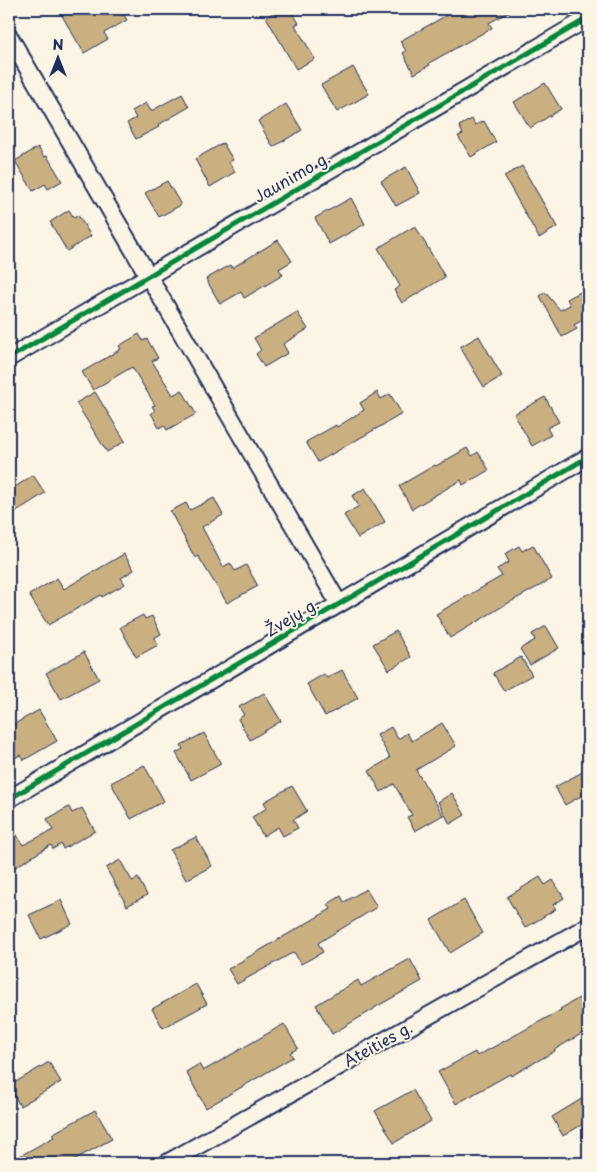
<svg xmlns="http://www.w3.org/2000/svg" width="597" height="1172" font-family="'Playpen Sans',sans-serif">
<rect width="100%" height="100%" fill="#fcf5e5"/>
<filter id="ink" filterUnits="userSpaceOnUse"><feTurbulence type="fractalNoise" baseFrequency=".02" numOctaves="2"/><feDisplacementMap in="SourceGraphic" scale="10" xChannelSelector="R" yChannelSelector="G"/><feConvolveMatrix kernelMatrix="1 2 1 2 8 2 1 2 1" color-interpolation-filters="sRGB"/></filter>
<g filter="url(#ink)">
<!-- building -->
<path fill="#caaf80" stroke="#1b2f5e" d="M 58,9 L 120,9 L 127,20 L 104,33 L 108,39 L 84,53 Z
M 280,9 L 290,9 L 299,23 L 295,25 L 315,59 L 296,69 L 266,17 Z
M 458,9 L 514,9 L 489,23 L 492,28 L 429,63 L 430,65 L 414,74 L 403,53 L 406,51 L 400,41 Z
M 353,67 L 369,94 L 337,112 L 321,85 Z
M 545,83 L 561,109 L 530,128 L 514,102 Z
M 182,94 L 189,107 L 158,125 L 159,127 L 136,139 L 127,123 L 136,118 L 132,111 L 146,103 L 151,111 Z
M 286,104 L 302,130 L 273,147 L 258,121 Z
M 472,119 L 475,125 L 484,121 L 496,142 L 471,157 L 458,136 L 463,134 L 459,126 Z
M 223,143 L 233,160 L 229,162 L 235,172 L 210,187 L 195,159 Z
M 38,147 L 44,157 L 47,156 L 62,181 L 48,189 L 45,184 L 33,191 L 15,161 Z
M 522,166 L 557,227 L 539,238 L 504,176 Z
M 406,167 L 420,193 L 396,206 L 381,181 Z
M 167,181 L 181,205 L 159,217 L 145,193 Z
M 351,198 L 365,224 L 329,244 L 315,218 Z
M 69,210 L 74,218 L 78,215 L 91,236 L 67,251 L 50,222 Z
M 415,226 L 445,277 L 402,303 L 394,290 L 400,286 L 378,248 Z
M 278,240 L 292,261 L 279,269 L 283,275 L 244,298 L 241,292 L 220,304 L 206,279 L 230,265 L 232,268 Z
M 588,288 L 588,317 L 574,325 L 577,329 L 562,337 L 540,296 L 545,292 L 560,310 L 570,305 L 567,299 Z
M 297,312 L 308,329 L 283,344 L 288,353 L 264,367 L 256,354 L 261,350 L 254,338 Z
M 139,334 L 143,341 L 147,339 L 158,358 L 152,361 L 173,395 L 182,390 L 196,414 L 167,430 L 164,425 L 159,428 L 151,413 L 155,411 L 152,406 L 155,405 L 132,367 L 93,390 L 82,372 L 121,349 L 119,346 Z
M 479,336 L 502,376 L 484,387 L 460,347 Z
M 95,392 L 125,441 L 107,452 L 76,403 Z
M 377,392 L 381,399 L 390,394 L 402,414 L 318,462 L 306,442 L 336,425 L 337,427 L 364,410 L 360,403 Z
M 545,397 L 559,422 L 547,428 L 551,435 L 532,446 L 514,414 Z
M 467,448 L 472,456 L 478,452 L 489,470 L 463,485 L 461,480 L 412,509 L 399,486 L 435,465 L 436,466 Z
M 33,475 L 45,493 L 9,516 L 9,491 Z
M 365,488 L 385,522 L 358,538 L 344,515 L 359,506 L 352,496 Z
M 214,498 L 223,515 L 202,527 L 223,567 L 230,563 L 235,571 L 246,565 L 258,586 L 227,603 L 198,556 L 195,558 L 170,511 L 186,503 L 190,510 Z
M 533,545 L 552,579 L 503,606 L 450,638 L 436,614 L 502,576 L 497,569 L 509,562 L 505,554 L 519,546 L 522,551 Z
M 124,554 L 134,570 L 121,578 L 125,584 L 102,597 L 101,595 L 48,625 L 29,595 L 57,578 L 64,589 Z
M 143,615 L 145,619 L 152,616 L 161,634 L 154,638 L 158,645 L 136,657 L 120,627 Z
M 546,626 L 559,648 L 530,665 L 520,649 L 535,640 L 532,634 Z
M 396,631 L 411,657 L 389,670 L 373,644 Z
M 84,652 L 99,679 L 61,699 L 46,673 Z
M 521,657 L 532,675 L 504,691 L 493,673 Z
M 342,670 L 358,698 L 325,716 L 307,684 L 324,674 L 327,678 Z
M 264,693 L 281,721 L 250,740 L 238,719 L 244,715 L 239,707 Z
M 39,710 L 57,741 L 24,760 L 20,755 L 9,762 L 9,727 Z
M 442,723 L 456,746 L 416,770 L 443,815 L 415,831 L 407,817 L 412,815 L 394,784 L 381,792 L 369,771 L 390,758 L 377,735 L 391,727 L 398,739 L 407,733 L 412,741 Z
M 204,733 L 221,764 L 191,780 L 176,753 L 183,749 L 181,745 Z
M 144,765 L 164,801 L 131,819 L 111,783 Z
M 588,769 L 588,792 L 565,805 L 555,787 Z
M 292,786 L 307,811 L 293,820 L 298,828 L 283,836 L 278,827 L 263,836 L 252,817 L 267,808 L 264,802 Z
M 452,793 L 465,815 L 450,824 L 438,802 Z
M 69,807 L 72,813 L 82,808 L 95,831 L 63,849 L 61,844 L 53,849 L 51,845 L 9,871 L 9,822 L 23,845 L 53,830 L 47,819 Z
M 196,837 L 212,866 L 186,880 L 170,850 Z
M 120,860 L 132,881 L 138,878 L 147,895 L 127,906 L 106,868 Z
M 540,877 L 545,885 L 553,880 L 564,898 L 553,905 L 556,909 L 525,928 L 507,897 Z
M 366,889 L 377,907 L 318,943 L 323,952 L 301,964 L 294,952 L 237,984 L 228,969 L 331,909 L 328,904 L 341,896 L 344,902 Z
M 61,900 L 72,924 L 41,939 L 29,915 Z
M 464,900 L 483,933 L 450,953 L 431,920 Z
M 410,959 L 422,981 L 374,1008 L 374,1009 L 332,1034 L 316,1005 L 358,980 L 361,986 Z
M 196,984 L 207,1004 L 163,1028 L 152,1009 Z
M 588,993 L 588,1030 L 554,1050 L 555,1051 L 511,1076 L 510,1074 L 456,1104 L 438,1072 L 475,1052 L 477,1056 L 561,1010 L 560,1009 Z
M 284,1024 L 298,1048 L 290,1053 L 293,1057 L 206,1108 L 186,1072 L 199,1064 L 203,1071 Z
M 49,1062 L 61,1082 L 20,1106 L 9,1086 Z
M 413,1090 L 431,1121 L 394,1143 L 375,1111 Z
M 588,1095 L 588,1121 L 563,1136 L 552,1117 Z
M 95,1110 L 112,1139 L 68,1163 L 9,1163 L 9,1162 L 54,1137 L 52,1134 Z"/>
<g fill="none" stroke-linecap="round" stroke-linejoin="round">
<!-- street casing -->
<g stroke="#1b2f5e" stroke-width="20">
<path id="street" d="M 9,36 L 339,604
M 9,358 L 588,18
M 9,799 L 588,457
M 167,1163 L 588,926"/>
</g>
<!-- street -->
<use href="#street" stroke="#fcf5e5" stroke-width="16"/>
<!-- cycleway casing -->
<g stroke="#fcf5e5" stroke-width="8">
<path id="cycleway" d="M 9,358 L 588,18
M 9,799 L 588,457"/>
</g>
<!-- cycleway -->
<use href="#cycleway" stroke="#00873e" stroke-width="5"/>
</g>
</g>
<g text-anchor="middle" stroke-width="4" stroke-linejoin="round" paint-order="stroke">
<!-- street labels -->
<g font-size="16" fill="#1b2f5e" stroke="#fcf5e5">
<text transform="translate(292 177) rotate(-30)" y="6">Jaunimo g.</text>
<text transform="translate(292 617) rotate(-31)" y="6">Žvejų g.</text>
<text transform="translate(378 1044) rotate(-29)" y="6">Ateities g.</text>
</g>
</g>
<!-- margin -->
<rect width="597" height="1172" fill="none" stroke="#fcf5e5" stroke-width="30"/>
<rect x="15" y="15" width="567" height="1142" fill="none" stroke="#1b2f5e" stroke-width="2" filter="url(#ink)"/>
<!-- north arrow -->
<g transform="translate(58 58)" stroke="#fcf5e5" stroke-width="4" paint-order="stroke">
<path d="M0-4L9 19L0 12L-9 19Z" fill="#1b2f5e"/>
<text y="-8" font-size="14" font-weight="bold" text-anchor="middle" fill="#1b2f5e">N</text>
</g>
</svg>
